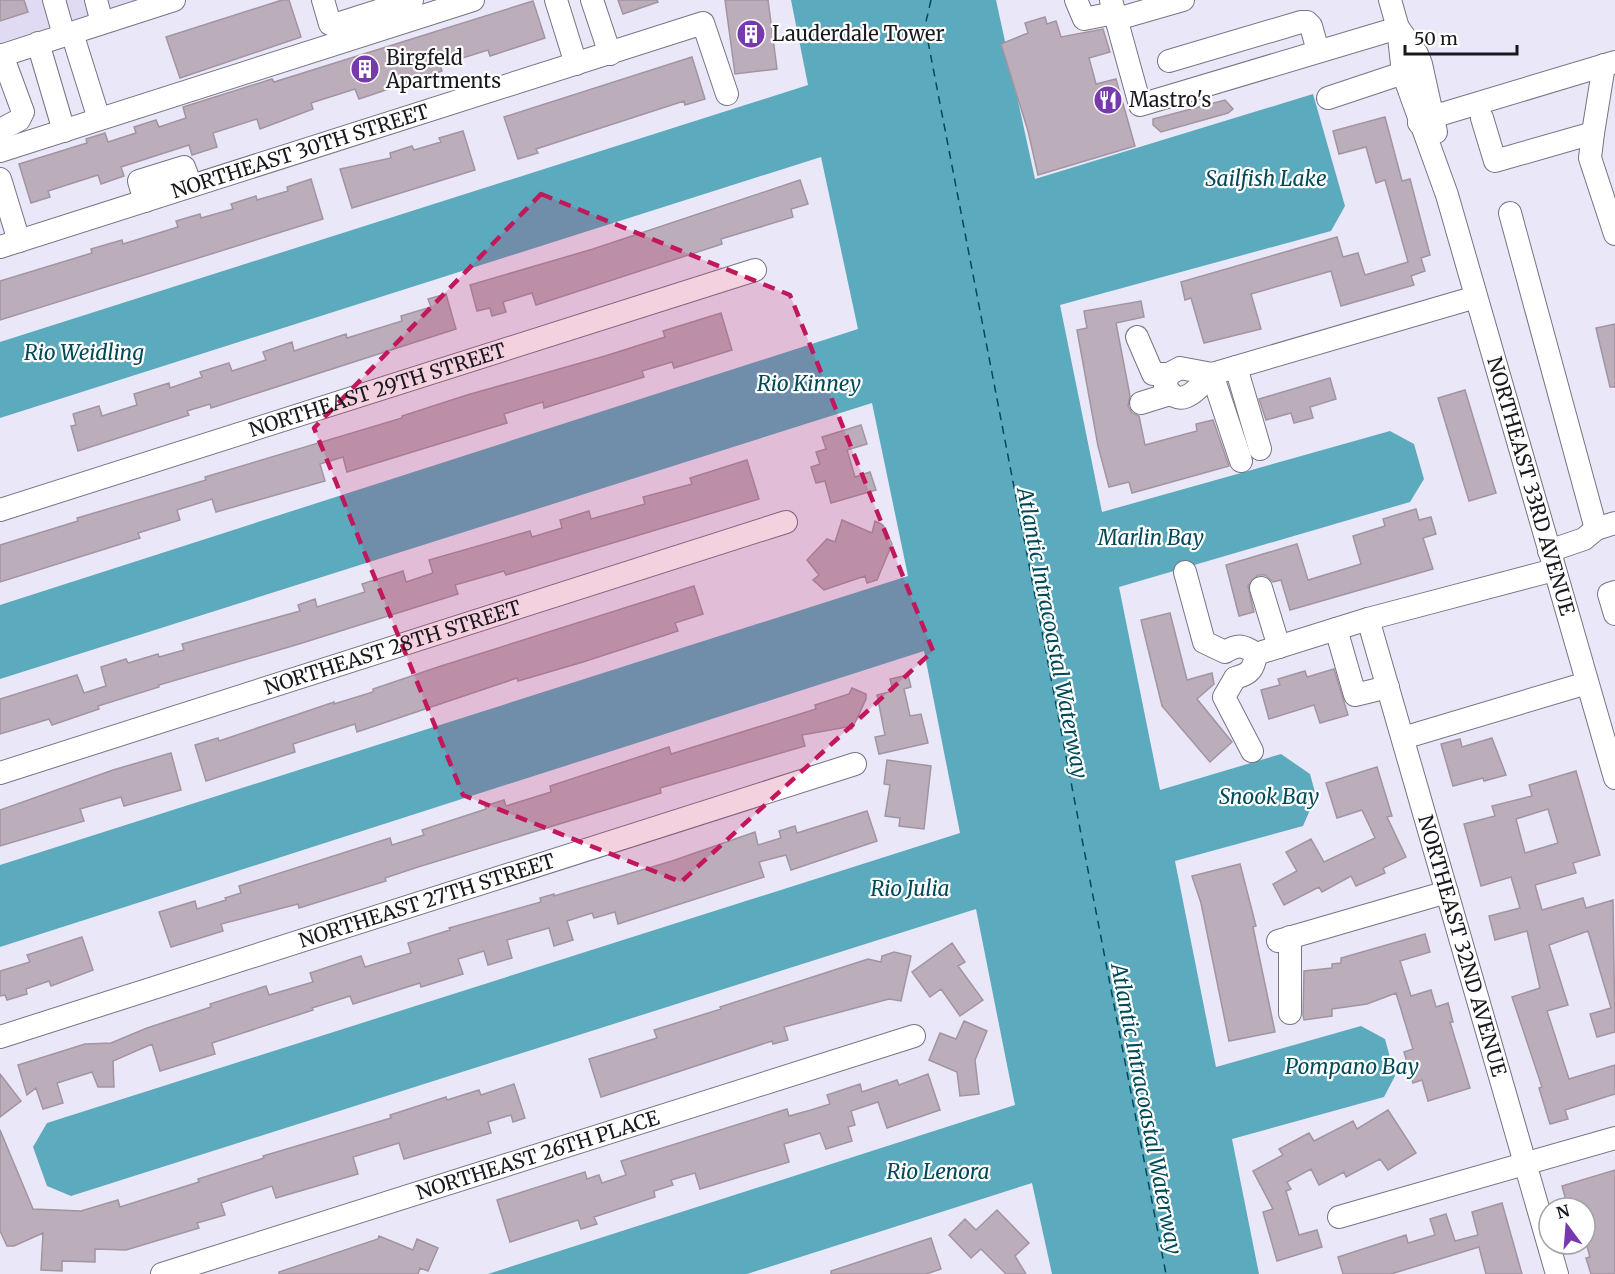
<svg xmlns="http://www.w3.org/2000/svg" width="1615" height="1274" font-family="Merriweather,serif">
<rect width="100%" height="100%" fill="#eae7f8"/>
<!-- built -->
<path fill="#e0dbf3" d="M 0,0 L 135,0 L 0,43 Z"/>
<!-- water -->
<path fill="#5caabe" d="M 791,0 L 996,0 L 1035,179 L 1313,94 L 1345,206 L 1331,231 L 1060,305 L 1102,512 L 1390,431 L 1414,444 L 1424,479 L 1410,502 L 1119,587 L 1160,790 L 1281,754 L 1310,774 L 1316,796 L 1303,826 L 1175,861 L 1216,1067 L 1361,1026 L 1385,1039 L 1395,1076 L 1384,1097 L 1232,1139 L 1259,1274 L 1052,1274 L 1032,1183 L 747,1274 L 488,1274 L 1015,1105 L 976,909 L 71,1196 L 47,1186 L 33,1147 L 47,1123 L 960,833 L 924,651 L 0,947 L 0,865 L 908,576 L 872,403 L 0,679 L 0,605 L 858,329 L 821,157 L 0,418 L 0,342 L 808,85 Z"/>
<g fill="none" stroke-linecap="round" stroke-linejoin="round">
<!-- ferry -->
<path stroke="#004957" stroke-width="1.5" stroke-dasharray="8 6" stroke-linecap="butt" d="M 931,0 L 925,26 L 1166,1274"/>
</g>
<!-- building -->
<path fill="#bbadba" stroke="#a295a1" stroke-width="1.5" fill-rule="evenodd" d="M 0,0 L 24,0 L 28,12 L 0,21 Z
M 282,0 L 289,0 L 301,37 L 180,78 L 166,37 Z
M 618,0 L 657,0 L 658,2 L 623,14 Z
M 725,0 L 768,0 L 777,69 L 735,74 Z
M 533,1 L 545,38 L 490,56 L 488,50 L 440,65 L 442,71 L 359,99 L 355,89 L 311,103 L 313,109 L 260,129 L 257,119 L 213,133 L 217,147 L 192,155 L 189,145 L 121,167 L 124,176 L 101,184 L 98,175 L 48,191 L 50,197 L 31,203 L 19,164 L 87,143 L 86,139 L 105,133 L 108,142 L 136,133 L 134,127 L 156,120 L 159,127 L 186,118 L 183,107 L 272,79 L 274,82 Z
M 1045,17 L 1047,24 L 1056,21 L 1061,37 L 1103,29 L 1110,52 L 1089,58 L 1096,84 L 1116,79 L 1135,146 L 1038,175 L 1028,131 L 1001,44 L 1028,33 L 1025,23 Z
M 692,57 L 705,99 L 685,105 L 684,101 L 536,149 L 538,153 L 518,159 L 504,117 Z
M 1225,100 L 1233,109 L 1228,113 L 1161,132 L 1153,125 L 1153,119 Z
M 1385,117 L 1402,181 L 1410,179 L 1430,255 L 1421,258 L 1425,271 L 1411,276 L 1414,285 L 1341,306 L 1331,271 L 1251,294 L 1261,329 L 1204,343 L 1191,298 L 1185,300 L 1181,282 L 1337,237 L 1343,257 L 1358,253 L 1365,275 L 1408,262 L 1385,180 L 1376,183 L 1366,147 L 1339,154 L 1333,131 Z
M 463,131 L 475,170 L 352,208 L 340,169 L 391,158 L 390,153 L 412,146 L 414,150 L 441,142 L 439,138 Z
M 311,179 L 323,219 L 0,320 L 0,281 L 92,253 L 91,249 L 122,240 L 123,244 L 178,227 L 176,221 L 200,214 L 201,218 L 233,209 L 231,204 L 256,196 L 257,200 L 288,191 L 287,187 Z
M 800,180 L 808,204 L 791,209 L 793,217 L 721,239 L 722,244 L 536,305 L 532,293 L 503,302 L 506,312 L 492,316 L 490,308 L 477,311 L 470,285 L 593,249 Z
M 446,294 L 456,329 L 211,408 L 210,404 L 187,411 L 189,415 L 78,451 L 71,426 L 76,425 L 73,414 L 99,406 L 102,416 L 137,405 L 134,394 L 169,383 L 170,388 L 202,377 L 200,372 L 229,363 L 232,371 L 266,360 L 263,352 L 292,342 L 294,351 L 346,334 L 347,338 L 402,321 L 401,316 L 431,307 L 428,299 Z
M 1141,301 L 1144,317 L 1116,323 L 1130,396 L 1128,406 L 1132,413 L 1139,416 L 1145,445 L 1197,431 L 1196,424 L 1213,420 L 1229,466 L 1132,493 L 1129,482 L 1109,487 L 1098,446 L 1077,330 L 1087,328 L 1084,311 Z
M 721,313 L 732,350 L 674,368 L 672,362 L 642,371 L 644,377 L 544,408 L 543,402 L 504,414 L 507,423 L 347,472 L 343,457 L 320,464 L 325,481 L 216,512 L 212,499 L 177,510 L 180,520 L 138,533 L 140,538 L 0,582 L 0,545 L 78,521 L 77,518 L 206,480 L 205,477 L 402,418 L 402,416 L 467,395 L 605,356 L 665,337 L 663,331 Z
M 1615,324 L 1615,387 L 1610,387 L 1596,328 Z
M 1330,378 L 1336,399 L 1310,407 L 1313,418 L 1294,423 L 1291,413 L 1266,420 L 1259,399 Z
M 1465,390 L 1496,493 L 1469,501 L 1438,398 Z
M 861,425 L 867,444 L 847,450 L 855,477 L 870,472 L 876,490 L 831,503 L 825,481 L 816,483 L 811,467 L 820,464 L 816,452 L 826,449 L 822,437 Z
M 747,460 L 759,499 L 506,575 L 504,571 L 455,585 L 458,594 L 299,644 L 159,685 L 159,687 L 98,706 L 99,709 L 52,725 L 49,719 L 0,734 L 0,699 L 77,675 L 84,693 L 106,686 L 101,667 L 126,659 L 128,663 L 158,654 L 159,657 L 184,650 L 182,644 L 300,611 L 298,605 L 315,599 L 317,607 L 365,592 L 362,584 L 403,571 L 406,582 L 433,573 L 429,560 L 530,531 L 532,537 L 562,528 L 560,520 L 589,511 L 591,519 L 645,504 L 643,497 L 692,484 L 690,478 Z
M 1416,509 L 1419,520 L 1431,517 L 1436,534 L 1423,538 L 1433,569 L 1290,610 L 1281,580 L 1273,582 L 1265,575 L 1258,575 L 1248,586 L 1254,612 L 1239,616 L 1226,565 L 1297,544 L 1308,580 L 1361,564 L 1353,536 L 1385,526 L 1383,519 Z
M 842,520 L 872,533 L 875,521 L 883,525 L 892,544 L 877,580 L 867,583 L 865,576 L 824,590 L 813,580 L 819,575 L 807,560 L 827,539 L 835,542 Z
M 694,586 L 703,614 L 675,623 L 678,631 L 583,662 L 518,681 L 517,678 L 357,732 L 355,724 L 293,744 L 295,752 L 206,781 L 195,745 L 218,738 L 219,741 L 334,702 L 334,704 L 373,692 L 373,689 L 441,666 Z
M 1170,613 L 1187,680 L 1212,673 L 1214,684 L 1197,699 L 1232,742 L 1210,762 L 1162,706 L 1141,620 Z
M 1334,669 L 1348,715 L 1320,723 L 1314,705 L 1269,719 L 1261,690 L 1280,685 L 1278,679 L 1305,671 L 1307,677 Z
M 908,675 L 911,687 L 904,689 L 910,716 L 921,714 L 928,743 L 879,754 L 875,737 L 885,735 L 877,695 L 893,691 L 890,679 Z
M 852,688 L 866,694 L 866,699 L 852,729 L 847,727 L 802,735 L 805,746 L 660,788 L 661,793 L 418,867 L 385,878 L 386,881 L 299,908 L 298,904 L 221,924 L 223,931 L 171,947 L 159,912 L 195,901 L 197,909 L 226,900 L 225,898 L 241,893 L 239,886 L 390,838 L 392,845 L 424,835 L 422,830 L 486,809 L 485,806 L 504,800 L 506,806 L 551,792 L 550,786 L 669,747 L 671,754 L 816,709 L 815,705 L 849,694 Z
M 1492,738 L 1506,775 L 1484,781 L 1483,778 L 1453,786 L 1441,744 L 1460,739 L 1462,747 Z
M 171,753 L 181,790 L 124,806 L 121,797 L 80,809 L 84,821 L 0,846 L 0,810 L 113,770 Z
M 887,760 L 931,766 L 924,829 L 899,826 L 900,818 L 885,816 L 890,785 L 884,784 Z
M 1377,767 L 1392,816 L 1387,817 L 1406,857 L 1383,868 L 1385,873 L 1356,886 L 1351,876 L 1322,892 L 1319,887 L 1284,905 L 1273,884 L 1297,871 L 1286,852 L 1311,839 L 1324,862 L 1375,838 L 1362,810 L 1337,818 L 1326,783 Z
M 1576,771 L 1600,855 L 1573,863 L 1576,873 L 1535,885 L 1542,910 L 1583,898 L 1586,908 L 1613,900 L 1615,1032 L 1597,1037 L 1590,1014 L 1611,1008 L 1588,931 L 1549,945 L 1568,1005 L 1547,1011 L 1569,1079 L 1615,1065 L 1615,1094 L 1565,1110 L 1568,1119 L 1550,1124 L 1539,1088 L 1542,1087 L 1512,997 L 1540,988 L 1527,931 L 1495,940 L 1489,916 L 1520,908 L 1511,877 L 1481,886 L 1464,824 L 1495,816 L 1492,806 L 1532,796 L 1529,785 ZM 1548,809 L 1558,843 L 1525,853 L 1516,819 Z
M 867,811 L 877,841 L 806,865 L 791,870 L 786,855 L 759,862 L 764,877 L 618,924 L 615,912 L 594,918 L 592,913 L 567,921 L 573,940 L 554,946 L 549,928 L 507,940 L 512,958 L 488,965 L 484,951 L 458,959 L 463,974 L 421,987 L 420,983 L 353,1004 L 350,996 L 312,1008 L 313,1010 L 212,1043 L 215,1054 L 160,1071 L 152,1044 L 113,1061 L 114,1087 L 98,1087 L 92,1072 L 57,1083 L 63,1103 L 43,1109 L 36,1088 L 27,1095 L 18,1065 L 85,1044 L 111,1043 L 147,1028 L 211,1007 L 210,1004 L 266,986 L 269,995 L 313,982 L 310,973 L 361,956 L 365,967 L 411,953 L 408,943 L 450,930 L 449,928 L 541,902 L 540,898 L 554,894 L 554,896 L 672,861 L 755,832 L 758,845 L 781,838 L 779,831 L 795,826 L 797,833 Z
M 1240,864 L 1256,926 L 1253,927 L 1275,1032 L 1229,1041 L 1201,903 L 1192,876 Z
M 1425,934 L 1430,952 L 1400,961 L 1411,996 L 1431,990 L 1436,1007 L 1448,1003 L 1453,1022 L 1450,1022 L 1470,1088 L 1428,1101 L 1422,1080 L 1413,1083 L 1404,1052 L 1413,1049 L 1396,993 L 1367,1004 L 1332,1009 L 1332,1016 L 1304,1020 L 1303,1015 L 1304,971 L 1332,968 L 1332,964 L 1341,963 L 1341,958 Z
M 82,937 L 93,970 L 51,986 L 49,981 L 26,989 L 27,994 L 7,1000 L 5,995 L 0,996 L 0,971 L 30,962 L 27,955 Z
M 952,943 L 965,962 L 958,966 L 983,1000 L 960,1016 L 941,989 L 930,997 L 912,972 Z
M 894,952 L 911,956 L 901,1001 L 889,999 L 784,1027 L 788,1040 L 773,1044 L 772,1041 L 601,1097 L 589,1059 L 657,1038 L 654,1030 L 721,1009 L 720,1007 L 868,959 L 881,962 L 882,956 Z
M 964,1021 L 987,1031 L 975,1060 L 979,1094 L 960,1096 L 957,1072 L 929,1060 L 940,1033 L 956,1039 Z
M 0,1074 L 21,1101 L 0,1117 Z
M 928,1074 L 940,1110 L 887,1128 L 878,1102 L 851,1111 L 855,1125 L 848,1127 L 852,1141 L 826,1149 L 820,1133 L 784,1144 L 789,1162 L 700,1189 L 695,1173 L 671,1180 L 673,1185 L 654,1191 L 655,1197 L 594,1217 L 597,1224 L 581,1229 L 578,1220 L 510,1242 L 497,1200 L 585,1172 L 587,1179 L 599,1175 L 602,1183 L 626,1175 L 621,1161 L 787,1109 L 789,1116 L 811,1110 L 830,1104 L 827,1095 L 860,1084 L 862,1092 L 897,1080 L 899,1085 Z
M 514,1084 L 525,1118 L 513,1122 L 511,1115 L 488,1122 L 491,1133 L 404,1159 L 399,1143 L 353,1157 L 358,1174 L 276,1198 L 272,1186 L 221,1203 L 225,1215 L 197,1223 L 199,1228 L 126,1250 L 95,1249 L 95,1262 L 62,1261 L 62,1271 L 41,1270 L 43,1233 L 14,1246 L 7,1246 L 0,1231 L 0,1130 L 33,1209 L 81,1211 L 118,1200 L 120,1207 L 199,1182 L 198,1179 L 264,1158 L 263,1156 L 391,1118 L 390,1115 L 446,1097 L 447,1100 L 479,1090 L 481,1095 Z
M 1388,1110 L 1416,1153 L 1388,1170 L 1380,1159 L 1346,1177 L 1344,1172 L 1319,1185 L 1311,1169 L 1287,1182 L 1291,1189 L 1286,1191 L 1299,1235 L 1317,1230 L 1322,1247 L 1277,1261 L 1263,1212 L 1273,1209 L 1253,1171 L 1283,1155 L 1279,1149 L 1309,1133 L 1314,1141 L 1353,1121 L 1357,1129 Z
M 1615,1170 L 1615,1274 L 1591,1274 L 1586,1258 L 1590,1257 L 1585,1239 L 1585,1208 L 1568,1208 L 1562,1186 Z
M 1502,1203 L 1522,1274 L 1486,1274 L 1479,1247 L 1391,1274 L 1343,1274 L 1338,1257 L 1406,1235 L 1408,1243 L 1435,1235 L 1430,1219 L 1446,1214 L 1455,1241 L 1478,1235 L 1472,1212 Z
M 997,1210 L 1029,1243 L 1015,1256 L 1026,1274 L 1006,1274 L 981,1249 L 971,1258 L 949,1235 L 965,1219 L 976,1230 Z
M 379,1236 L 413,1250 L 417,1239 L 438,1248 L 428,1271 L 420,1268 L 418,1274 L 279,1274 L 279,1272 L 378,1239 Z
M 931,1238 L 941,1269 L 926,1274 L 831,1274 L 831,1271 Z"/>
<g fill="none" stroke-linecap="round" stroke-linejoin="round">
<!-- minor casing -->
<g stroke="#777483" stroke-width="24">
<g id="minor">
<path d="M 54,0 L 64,35"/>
<path d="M 96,0 L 102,23"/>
<path d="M 323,0 L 330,24 L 334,25 L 412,0"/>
<path d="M 556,0 L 576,64"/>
<path d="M 592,0 L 610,54"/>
<path d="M 1076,0 L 1084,19 L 1114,13"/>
<path d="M 1111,0 L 1140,105 L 1398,28"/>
<path id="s1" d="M 1390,0 L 1398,28 L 1403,73 L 1447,195 L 1615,778"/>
<path d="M 1117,19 L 1183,0"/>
<path d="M 1399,29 L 1417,54 L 1421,64 L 1436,132"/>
<path d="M 72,33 L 99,119"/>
<path d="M 38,43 L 64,131"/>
<path d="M 0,56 L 174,0"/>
<path d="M 1169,61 L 1301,22 L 1307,22 L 1311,26 L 1318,51"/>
<path d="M 1328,98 L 1403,73"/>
<path d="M 1482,118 L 1495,161 L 1593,133 L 1604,65"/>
<path d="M 1419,123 L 1442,114 L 1615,62"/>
<path d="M 0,130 L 19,120 L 23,112 L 2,55"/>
<path d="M 1593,133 L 1590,158 L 1615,234"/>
<path d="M 0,151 L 473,0"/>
<path d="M 0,179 L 19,241"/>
<path d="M 145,201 L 139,181 L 184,167 L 191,186"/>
<path d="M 1510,213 L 1596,529"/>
<path id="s2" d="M 0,247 L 703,23 L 727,94"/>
<path d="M 1137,337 L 1153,374 L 1169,374"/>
<path d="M 1236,367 L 1260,449"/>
<path d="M 1212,374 L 1180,368 L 1169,374 L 1165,385 C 1180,413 1198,388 1212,374 L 1476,297"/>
<path d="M 1212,374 L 1241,461"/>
<path d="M 1141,403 L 1170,394"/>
<path id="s3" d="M 0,510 L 755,270"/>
<path d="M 1549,551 L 1584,539 L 1596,529 L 1615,523"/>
<path d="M 1185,572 L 1204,642 L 1225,652 C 1238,644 1244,645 1256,654"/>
<path d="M 1261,588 L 1279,647"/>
<path d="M 1615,592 L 1609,594 L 1615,614"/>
<path id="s4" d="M 1368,619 L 1557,1274"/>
<path d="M 1336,629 L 1355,695 L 1388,687"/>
<path d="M 1256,654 L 1368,619 L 1554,570"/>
<path d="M 1403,738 L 1587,683"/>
<path d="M 1252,751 L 1224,697 L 1235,678 C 1250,674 1254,669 1256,654"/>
<path id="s5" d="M 0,773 L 786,522"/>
<path d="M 1278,941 L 1447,892"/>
<path d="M 1290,1013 L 1290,937"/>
<path id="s6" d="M 0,1037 L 855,764"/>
<path d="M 1339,1217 L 1615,1138"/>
<path id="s7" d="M 162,1274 L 914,1036"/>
</g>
</g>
<!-- minor -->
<use href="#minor" stroke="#fff" stroke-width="22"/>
</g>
<!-- marked area -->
<path fill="#c2185b" fill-opacity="0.2" stroke="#c2185b" stroke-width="4.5" stroke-dasharray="12 8" stroke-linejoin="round" d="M 541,194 L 790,295 L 933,651 L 681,882 L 463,795 L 314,428 Z"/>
<!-- icons -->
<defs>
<g id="building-disc" transform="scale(1.5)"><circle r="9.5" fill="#7639ae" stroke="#fff"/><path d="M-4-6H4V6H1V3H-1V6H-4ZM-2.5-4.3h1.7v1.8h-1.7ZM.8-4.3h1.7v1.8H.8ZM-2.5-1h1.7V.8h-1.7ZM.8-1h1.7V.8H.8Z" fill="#fff"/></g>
<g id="restaurant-disc" transform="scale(1.5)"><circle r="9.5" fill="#7639ae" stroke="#fff"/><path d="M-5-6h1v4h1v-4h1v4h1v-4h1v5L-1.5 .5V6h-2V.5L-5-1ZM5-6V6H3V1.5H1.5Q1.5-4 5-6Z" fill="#fff"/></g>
</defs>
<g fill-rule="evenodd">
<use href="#building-disc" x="751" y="34"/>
<use href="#building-disc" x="365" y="69"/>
<use href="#restaurant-disc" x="1108" y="100"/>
</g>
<g text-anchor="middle" stroke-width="4.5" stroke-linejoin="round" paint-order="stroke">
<!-- poi labels -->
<g font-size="20" fill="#1a181e" stroke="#fff" text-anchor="start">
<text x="772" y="41">Lauderdale Tower</text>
<text x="386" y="65">Birgfeld<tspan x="386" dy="23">Apartments</tspan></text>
<text x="1129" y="107">Mastro's</text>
</g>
<!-- street labels -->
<g font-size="20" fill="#1a181e" stroke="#fff">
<text dy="7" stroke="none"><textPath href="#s2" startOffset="315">NORTHEAST 30TH STREET</textPath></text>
<text dy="7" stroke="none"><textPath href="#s3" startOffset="396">NORTHEAST 29TH STREET</textPath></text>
<text dy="7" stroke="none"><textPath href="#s1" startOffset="507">NORTHEAST 33RD AVENUE</textPath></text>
<text dy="7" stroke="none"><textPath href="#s5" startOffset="412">NORTHEAST 28TH STREET</textPath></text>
<text dy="7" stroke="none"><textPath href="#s6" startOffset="448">NORTHEAST 27TH STREET</textPath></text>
<text dy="7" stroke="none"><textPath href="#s4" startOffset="340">NORTHEAST 32ND AVENUE</textPath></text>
<text dy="7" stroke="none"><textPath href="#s7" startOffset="394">NORTHEAST 26TH PLACE</textPath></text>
</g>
<!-- water labels -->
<g font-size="21" font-style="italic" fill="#004957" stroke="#fff">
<text x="1266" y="186">Sailfish Lake</text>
<text x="84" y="360">Rio Weidling</text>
<text x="809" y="391">Rio Kinney</text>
<text x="1151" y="545">Marlin Bay</text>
<text transform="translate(1052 633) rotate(79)" y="7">Atlantic Intracoastal Waterway</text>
<text x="1269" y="804">Snook Bay</text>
<text x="910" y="896">Rio Julia</text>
<text x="1352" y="1074">Pompano Bay</text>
<text transform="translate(1146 1109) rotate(79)" y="7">Atlantic Intracoastal Waterway</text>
<text x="938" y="1179">Rio Lenora</text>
</g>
</g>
<!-- north arrow -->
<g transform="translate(1567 1226) rotate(344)"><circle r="28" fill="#ffffff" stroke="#a3a3a5" stroke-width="1.5"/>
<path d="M0-4.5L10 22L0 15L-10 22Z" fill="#7639ae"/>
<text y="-9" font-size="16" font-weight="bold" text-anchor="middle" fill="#1a181e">N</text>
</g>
<!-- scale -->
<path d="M1405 45v9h112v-9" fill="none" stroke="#1a181e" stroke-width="3"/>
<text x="1414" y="45" font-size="18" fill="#1a181e" stroke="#ffffff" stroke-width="4.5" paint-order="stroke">50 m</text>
</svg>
